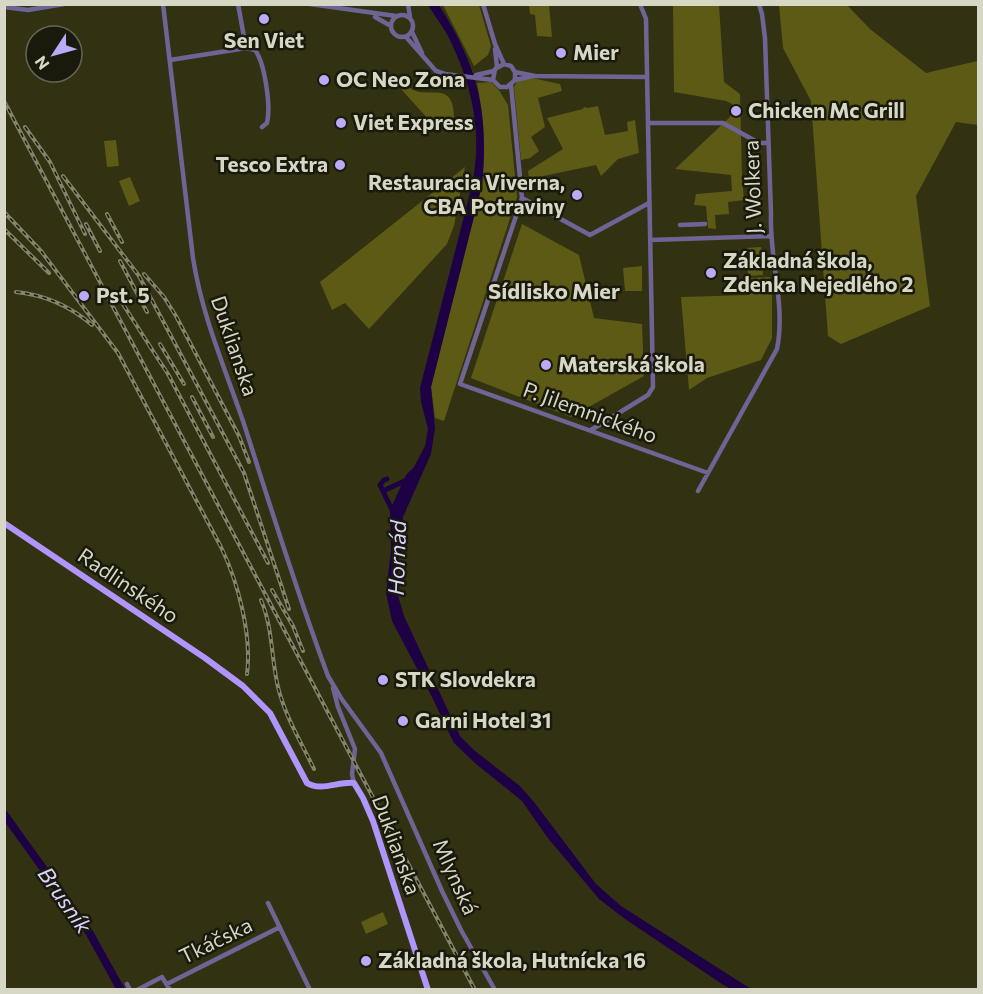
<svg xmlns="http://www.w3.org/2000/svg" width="983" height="994" font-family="Commissioner,sans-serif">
<rect width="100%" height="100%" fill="#323213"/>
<!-- green -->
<path fill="#5c5a14" d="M 443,5 L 479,5 L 491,46 L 488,55 L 474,66 Z
M 529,5 L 549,5 L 552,37 L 537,36 L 535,15 L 530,14 Z
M 673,5 L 719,5 L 724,82 L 740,94 L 742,176 L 744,200 L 728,202 L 729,214 L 715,215 L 716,229 L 708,228 L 706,206 L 694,205 L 696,194 L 732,191 L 731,175 L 675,169 L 730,117 L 732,104 L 726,101 L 674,92 Z
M 779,5 L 847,5 L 870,29 L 926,73 L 977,61 L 978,66 L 978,125 L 956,122 L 916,196 L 930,306 L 841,344 L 828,336 L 811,101 L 783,48 Z
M 532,78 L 560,84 L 562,91 L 538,98 L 545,127 L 531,137 L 539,151 L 530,158 L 521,160 L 514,87 L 517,81 Z
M 491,82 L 499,90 L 508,105 L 517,197 L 444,421 L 435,418 L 431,387 L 482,185 C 486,148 484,119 477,83 Z
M 406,84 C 423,105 453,75 454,117 L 438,130 L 401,89 Z
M 598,106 L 605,135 L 628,131 L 627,122 L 635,120 L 639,153 L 618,159 L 601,176 L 596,165 L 529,179 L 528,171 L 563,149 L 547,118 L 583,109 L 584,107 L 588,108 Z
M 116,140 L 119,166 L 107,167 L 104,141 Z
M 465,167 L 454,226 L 447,244 L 369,329 L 345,303 L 332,310 L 320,282 Z
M 130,177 L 140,201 L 129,206 L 119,181 Z
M 522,224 L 579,255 L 594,318 L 642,324 L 644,376 L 571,417 L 471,378 Z
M 761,247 L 763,275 L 748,276 L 746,248 Z
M 642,266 L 642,291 L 625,291 L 623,268 Z
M 770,277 L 772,292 L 772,338 L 761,360 L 707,378 L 689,390 L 681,297 L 749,295 L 749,278 Z
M 383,912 L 388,924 L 366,934 L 361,922 Z"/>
<!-- water -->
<path fill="#1e0044" d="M 428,5 L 439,5 C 478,67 489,111 482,185 L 431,387 L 435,428 L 431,454 L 403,517 L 401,548 L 398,563 L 397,592 L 404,616 L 460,736 L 475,751 L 520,786 L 534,802 L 596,884 L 621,906 L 751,989 L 731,989 L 722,984 L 625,919 L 599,899 L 547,837 L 522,801 L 476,764 L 454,743 L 450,735 L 433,699 L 392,621 L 386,593 L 391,550 L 390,510 L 406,475 L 414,467 L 425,446 L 428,429 L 421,402 L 420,388 L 472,185 C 483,132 472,84 448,36 C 442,25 434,15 428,5 Z"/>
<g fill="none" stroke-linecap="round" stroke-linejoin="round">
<!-- canal -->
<path stroke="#1e0044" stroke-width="5" d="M 387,479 L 384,480 L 380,485 L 394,514
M 383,491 L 409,479"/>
<!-- river -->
<path stroke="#1e0044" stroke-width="8" d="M 4,814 L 89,932 L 121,990"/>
<!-- minor -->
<path stroke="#706496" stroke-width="4.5" d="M 163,4 L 193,258 C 202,316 225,368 244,424 C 271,508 297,593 328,676 L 341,698 L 381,753 L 442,891 L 461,930 L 495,990
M 238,4 L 246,48
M 310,4 L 396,16
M 408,4 L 410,17
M 483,4 L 495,44 L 504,64
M 4,7 L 28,10 L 64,4
M391 26a11 11 0 1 1 22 0a11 11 0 1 1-22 0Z
M 375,17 L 391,26
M 412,32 L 422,53
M 406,37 L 436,71 L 445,74 L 493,80
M 495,49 L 497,67
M 170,60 L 246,48 L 255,50 C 265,63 271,107 267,123 L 262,127
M 515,72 L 515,80 L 507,87 L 500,87 L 493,80 L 495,69 L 504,64 L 511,66 L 515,72 L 535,76 L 647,77
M 476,75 L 494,71
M 515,80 L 533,76
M 511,85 L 522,198 L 460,384 L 708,473
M 648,123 L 723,123 L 759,143 L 768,143
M 522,198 L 590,235 L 649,203
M 680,225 L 705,224
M 650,240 L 770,236
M 591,430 L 648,395 L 653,387 L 646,19 L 640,4
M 698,491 L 777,349 C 786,304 769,259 771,214 L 765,38 L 762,14 L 759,4
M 333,688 L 338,707 L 355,749 L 352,774 L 354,783
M 268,903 L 310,990
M 127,984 L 130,990
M 167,984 L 280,927
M 137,990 L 162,977 L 170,990"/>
<!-- major -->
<path stroke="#b095fd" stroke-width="6" d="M 4,523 L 205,658 L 243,686 L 270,713 L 307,783 C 321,792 339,781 354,783 L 363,798 L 373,821 L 428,990"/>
<!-- rail casing -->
<g stroke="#84846b" stroke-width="4">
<path id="rail" d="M 4,101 L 475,990
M 25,127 L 50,162 L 85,234
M 63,176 L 139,276 L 244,473 L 289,609
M 4,212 L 41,251 L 118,353 L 221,547 C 238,582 252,635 247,674
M 107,214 L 122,242
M 86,224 L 100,251
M 4,229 L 49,273
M 120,261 L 147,312
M 144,274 L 164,297 L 176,316 L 239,436 L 249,462
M 16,292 C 45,295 70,306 92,325
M 119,298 L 153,351
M 160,344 L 184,384
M 149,345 L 168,374 L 268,563
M 192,397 L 213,437
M 272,590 L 293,626 L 303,651
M 261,600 C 273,628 271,658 278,687 C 285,716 301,742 314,769"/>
</g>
<!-- rail -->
<use href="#rail" stroke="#19190c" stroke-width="1.5" stroke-dasharray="4.5" stroke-linecap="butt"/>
</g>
<!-- markers -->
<g fill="#bbaaf6" stroke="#19190c" stroke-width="2">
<circle cx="264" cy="19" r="6"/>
<circle cx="561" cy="53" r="6"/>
<circle cx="324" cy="80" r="6"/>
<circle cx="736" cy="111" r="6"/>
<circle cx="341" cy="123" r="6"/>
<circle cx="340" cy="165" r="6"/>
<circle cx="577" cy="195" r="6"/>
<circle cx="711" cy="273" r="6"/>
<circle cx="84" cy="296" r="6"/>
<circle cx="546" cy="365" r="6"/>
<circle cx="383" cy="680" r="6"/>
<circle cx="403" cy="721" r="6"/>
<circle cx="366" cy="961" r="6"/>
</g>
<g text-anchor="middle" stroke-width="5" stroke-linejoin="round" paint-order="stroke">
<!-- poi labels -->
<g font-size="21" font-weight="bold" fill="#d7d7c5" stroke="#19190c" text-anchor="start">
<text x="264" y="48" text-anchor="middle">Sen Viet</text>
<text x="573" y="60">Mier</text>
<text x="336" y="87">OC Neo Zona</text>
<text x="748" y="118">Chicken Mc Grill</text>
<text x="353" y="130">Viet Express</text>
<text x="328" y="172" text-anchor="end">Tesco Extra</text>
<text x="565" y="190" text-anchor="end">Restauracia Viverna,<tspan x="565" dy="24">CBA Potraviny</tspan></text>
<text x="723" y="268">Základná škola,<tspan x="723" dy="24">Zdenka Nejedlého 2</tspan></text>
<text x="96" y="303">Pst. 5</text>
<text x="558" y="372">Materská škola</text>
<text x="395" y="687">STK Slovdekra</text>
<text x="415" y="728">Garni Hotel 31</text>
<text x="378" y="968">Základná škola, Hutnícka 16</text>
</g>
<!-- street labels -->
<g font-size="21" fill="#d7d7c5" stroke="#19190c">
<text transform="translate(753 187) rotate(-92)" y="7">J. Wolkera</text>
<text transform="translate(234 346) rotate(71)" y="7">Duklianska</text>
<text transform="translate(590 413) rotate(20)" y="7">P. Jilemnického</text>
<text transform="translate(128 586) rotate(34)" y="7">Radlinského</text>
<text transform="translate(396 845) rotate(70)" y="7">Duklianska</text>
<text transform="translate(455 877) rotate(66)" y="7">Mlynská</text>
<text transform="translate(216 941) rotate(-26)" y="7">Tkáčska</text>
</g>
<!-- neighbourhood labels -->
<g font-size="22" font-weight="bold" fill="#d7d7c5" stroke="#19190c">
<text x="554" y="299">Sídlisko Mier</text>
</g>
<!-- water labels -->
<g font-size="22" font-style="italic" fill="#dcd3fd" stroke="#19190c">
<text transform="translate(397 558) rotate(-88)" y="8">Hornád</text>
<text transform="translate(65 900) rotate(55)" y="8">Brusník</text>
</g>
</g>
<!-- border -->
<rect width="983" height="994" fill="none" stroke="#d7d7c5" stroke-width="12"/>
<!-- north arrow -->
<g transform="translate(54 54) rotate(234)"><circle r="28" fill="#19190c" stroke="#656556" stroke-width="1.5"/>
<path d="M0-4.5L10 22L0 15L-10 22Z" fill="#bbaaf6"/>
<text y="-9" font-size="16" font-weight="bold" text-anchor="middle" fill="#d7d7c5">N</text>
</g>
</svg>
